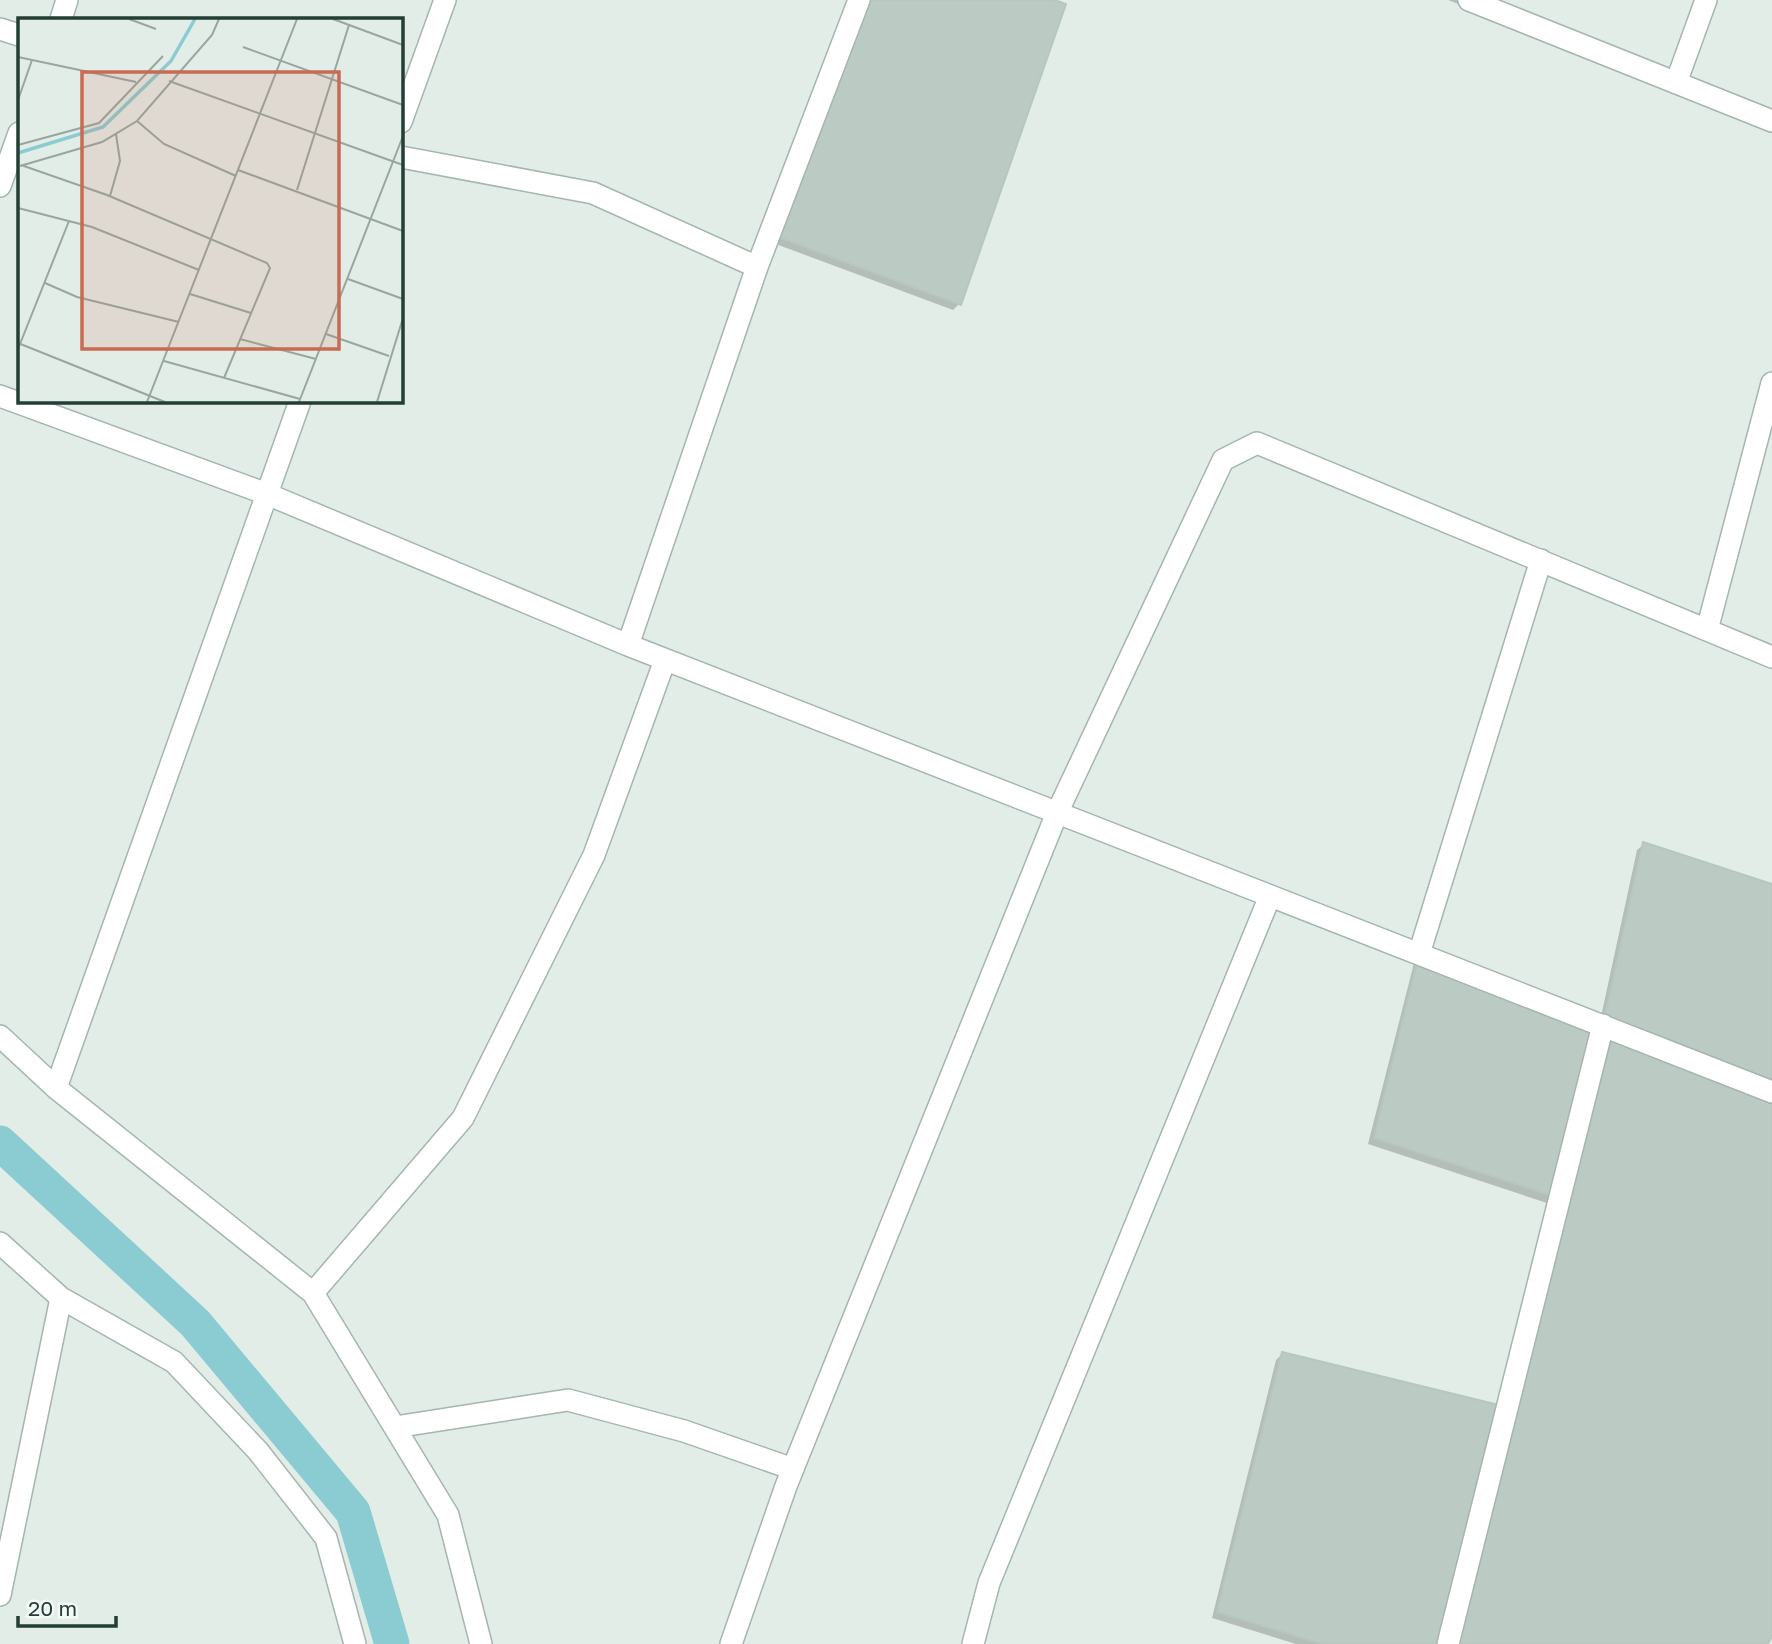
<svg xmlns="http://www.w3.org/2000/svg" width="1772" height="1644" font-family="'Golos Text',sans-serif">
<rect width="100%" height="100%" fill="#e3ede8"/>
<!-- shadow -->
<path fill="#0003" d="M 1049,0 L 959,304 L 953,310 L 765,240 Z
M 1448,0 L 1499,0 L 1495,10 L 1488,16 Z
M 1644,844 L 1772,886 L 1772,1633 L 1766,1644 L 1296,1644 L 1212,1618 L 1276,1360 L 1282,1354 L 1503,1408 L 1556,1206 L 1368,1144 L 1414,963 L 1599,1026 L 1637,850 Z"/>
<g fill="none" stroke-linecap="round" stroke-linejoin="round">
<!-- canal -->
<path stroke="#8bccd2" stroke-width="35" d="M 0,1143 L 195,1323 L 353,1512 L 392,1644"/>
</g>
<!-- building -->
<path fill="#bbcbc3" stroke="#b5c7be" stroke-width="2" d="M 859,0 L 1055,0 L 1066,4 L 961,305 L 770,234 Z
M 1643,842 L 1772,884 L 1772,1636 L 1768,1644 L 1322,1644 L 1217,1612 L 1282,1352 L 1507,1407 L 1562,1199 L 1374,1138 L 1419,954 L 1603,1025 Z"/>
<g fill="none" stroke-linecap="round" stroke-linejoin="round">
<!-- minor casing -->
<g stroke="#a5b5af" stroke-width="24">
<path id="minor" d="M 1469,0 L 1772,121
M 61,19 L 67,0
M 0,29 L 19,35
M 1676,83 L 1706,0
M 401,122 L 445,0
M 401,157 L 593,193 L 757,267
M 0,186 L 19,133
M 0,396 L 267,494 L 628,645 L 1772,1092
M 1707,630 L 1772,383
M 628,645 L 757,267 L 859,0
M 1419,954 L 1541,560
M 0,1036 L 56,1088 L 313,1293 L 448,1515 L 481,1644
M 56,1088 L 300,401
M 0,1243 L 61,1298 L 174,1362 L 258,1451 L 326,1538 L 355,1644
M 313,1293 L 463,1118 L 594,855 L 665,660
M 395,1427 L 568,1400 L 684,1431 L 793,1469
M 0,1595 L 61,1298
M 731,1644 L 786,1486 L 1057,813 L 1223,460 L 1257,443 L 1772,657
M 973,1644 L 989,1583 L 1270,896
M 1448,1644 L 1603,1025"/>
</g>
<!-- minor -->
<use href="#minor" stroke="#fff" stroke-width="21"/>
</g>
<!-- overview -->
<g transform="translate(18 18)">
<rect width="385" height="385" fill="#e3ede8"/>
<path fill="none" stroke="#8bccd2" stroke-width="3.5" d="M 0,135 L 85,109 L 153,43 L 177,1"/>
<path fill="none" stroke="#96a7a0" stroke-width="2" d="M 111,1 L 138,11M 315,1 L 385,27M 225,29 L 385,87M 0,39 L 118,64M 151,63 L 385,147M 0,82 L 14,42M 119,103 L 146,126 L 218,158M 0,127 L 81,105 L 145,38M 3,147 L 89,177 L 249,245 L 252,250 L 206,360M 2,148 L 84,124 L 119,103 L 194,17 L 201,1M 220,152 L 385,213M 279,172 L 331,7M 92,178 L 102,143 L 98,116M 0,190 L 74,209 L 181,252M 330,261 L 385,281M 27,265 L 59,279 L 161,304M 172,276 L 233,295M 308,316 L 371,338M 222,321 L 298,341M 0,325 L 147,384M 0,331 L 51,203M 146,343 L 282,381M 129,384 L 279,1M 281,384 L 385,118M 359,384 L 385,300"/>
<path fill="#c86b53" fill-opacity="0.15" stroke="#c86b53" stroke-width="3.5" d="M 64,54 L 321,54 L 321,331 L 64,331 Z"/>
<rect width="385" height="385" fill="none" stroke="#223e35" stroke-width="3.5"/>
</g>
<!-- scale -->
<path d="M18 1616v10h98v-10" fill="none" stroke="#223e35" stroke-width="3.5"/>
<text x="28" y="1616" font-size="21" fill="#223e35" stroke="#f3f9f6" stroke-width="5" paint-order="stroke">20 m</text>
</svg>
